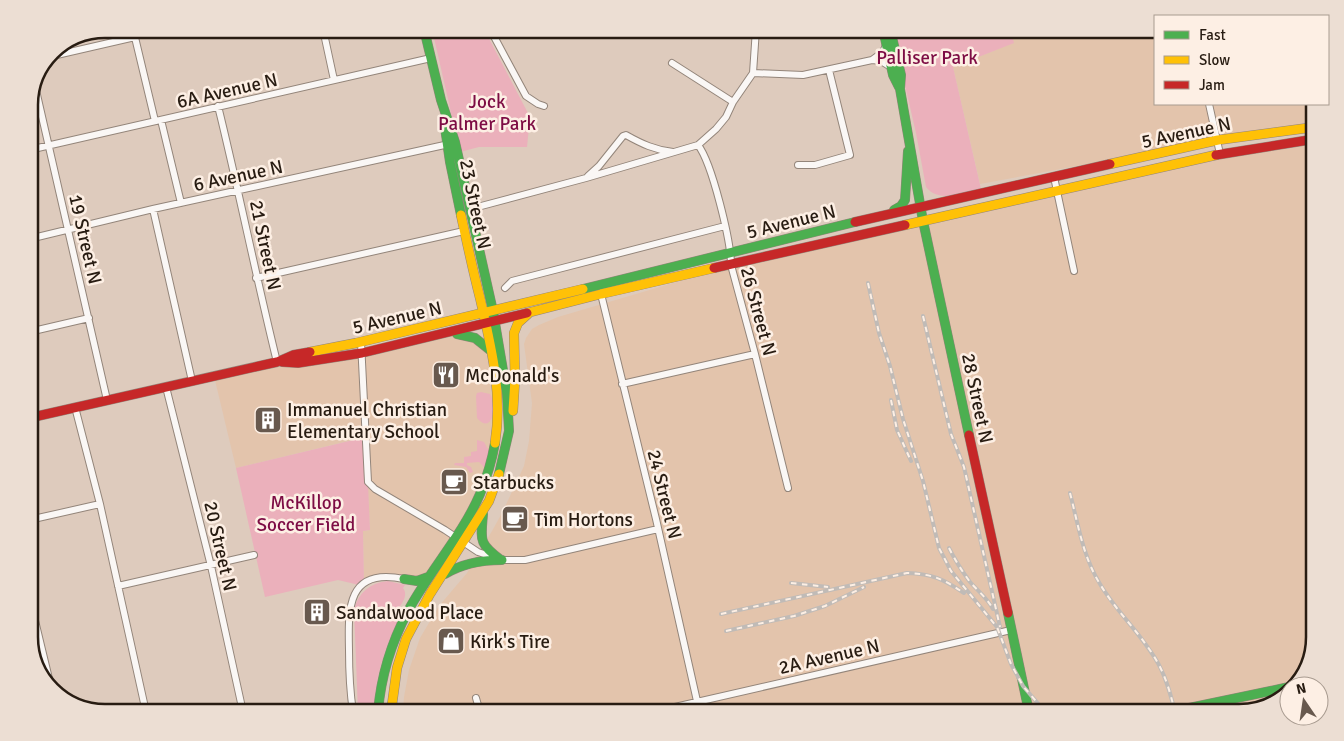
<svg xmlns="http://www.w3.org/2000/svg" width="1344" height="741" font-family="Signika,sans-serif">
<rect width="100%" height="100%" fill="#decbbd"/>
<!-- built -->
<path fill="#e3c4ac" d="M 1010,29 L 1155,29 L 1155,104 L 1315,104 L 1315,127 L 1218,140 L 980,184 L 953,67 L 1013,43 Z
M 1315,143 L 1315,637 L 1305,674 L 1294,686 L 1289,686 L 1289,691 L 1278,702 L 1240,712 L 403,712 L 404,697 L 409,670 L 420,638 L 439,606 L 467,573 L 492,531 L 502,513 L 524,466 L 529,441 L 532,403 L 524,344 L 526,338 L 532,329 L 539,325 L 558,317 L 714,271 L 1200,161 L 1292,148 Z
M 444,334 L 473,336 L 492,354 L 498,390 L 486,480 L 428,577 L 390,576 L 364,583 L 363,531 L 370,530 L 365,437 L 236,468 L 214,376 L 298,363 Z"/>
<!-- green -->
<path fill="#ebb0bb" d="M 432,29 L 484,29 L 530,117 L 527,147 L 479,147 L 460,152 Z
M 892,29 L 1010,29 L 1014,43 L 953,67 L 981,189 C 965,192 939,204 926,187 L 916,133 Z
M 481,392 L 490,394 C 498,406 492,436 477,418 L 476,396 L 477,393 Z
M 366,437 L 370,530 L 363,531 L 364,583 L 360,587 L 355,584 L 338,580 L 265,597 L 236,468 Z
M 477,440 L 484,442 L 489,451 L 485,468 L 479,462 L 467,463 L 467,465 L 471,467 L 473,472 L 470,473 L 466,467 L 454,465 L 455,463 L 464,463 L 464,457 L 471,456 L 471,452 L 477,451 Z
M 388,581 L 405,585 L 403,588 C 409,596 401,604 397,611 L 402,614 C 384,645 376,676 373,712 L 358,712 L 354,609 C 359,592 370,583 388,581 Z
M 29,605 L 52,687 L 39,675 L 29,642 Z"/>
<g fill="none" stroke-linecap="round" stroke-linejoin="round">
<!-- street casing -->
<g stroke="#93857a" stroke-width="8">
<path id="street" d="M 133,29 L 155,121
M 323,29 L 334,80
M 490,29 L 526,96 L 538,104 L 544,106
M 135,33 L 155,29
M 48,57 L 135,37
M 872,60 L 883,52 L 886,45
M 672,63 L 733,102
M 753,73 L 803,75 L 872,60 L 881,61 L 892,68
M 753,73 L 756,29
M 35,86 L 107,400
M 1209,104 L 1220,154
M 218,106 C 239,191 256,277 277,362
M 161,120 L 181,203
M 1309,128 L 1315,155
M 698,145 C 712,163 731,241 731,265 L 755,354 L 788,488
M 29,150 L 431,58
M 798,165 L 815,165 L 850,155 L 829,70
M 588,176 L 599,166 L 623,136 L 626,135 C 642,144 655,150 673,152
M 1054,177 L 1074,271
M 153,209 L 192,381
M 470,209 L 586,178 L 698,145 L 716,129 L 726,117 L 733,102 L 753,73
M 29,239 L 153,209 L 449,144
M 256,278 L 464,231
M 505,288 L 512,281 L 725,226
M 601,294 L 656,519 L 697,701
M 29,332 L 89,318
M 361,342 L 368,482 L 375,489 L 445,530 L 478,552 L 502,560 L 525,560 L 658,529
M 622,384 L 755,354
M 166,387 L 211,566 L 243,712
M 75,407 L 100,504 L 146,712
M 29,520 L 100,504
M 118,586 L 254,555
M 29,605 L 31,604 L 51,687
M 476,698 L 480,712
M 353,712 C 350,692 349,671 349,650 C 348,608 347,567 404,579
M 653,712 L 1011,630"/>
</g>
<!-- fast casing -->
<g stroke="#93857a" stroke-width="10">
<path id="fast" d="M 424,29 L 441,100 L 455,142 L 493,311 L 507,394 L 509,431 L 499,474
M 883,29 L 893,75 L 899,87
M 890,29 L 901,75 L 900,89 L 923,221 L 969,435
M 444,121 L 450,162 L 461,215
M 894,210 L 901,206 L 905,200 L 908,151
M 583,289 L 855,222
M 457,334 L 475,338 L 490,350
M 483,514 C 481,540 478,543 501,560
M 445,574 C 463,563 481,560 502,560
M 404,579 L 417,581 L 428,577
M 1008,613 L 1029,712
M 378,712 C 381,675 391,643 408,611 C 430,570 462,536 480,494 C 487,477 492,460 495,443
M 1170,712 L 1289,687"/>
</g>
<!-- slow casing -->
<g stroke="#93857a" stroke-width="10">
<path id="slow" d="M 1110,164 L 1218,140 L 1315,127
M 461,215 C 467,243 473,271 480,298 C 491,346 503,393 495,443
M 905,225 L 1216,155
M 527,313 L 601,294 L 714,268
M 310,352 L 356,343 L 583,289
M 513,411 L 515,379 L 514,333 L 518,323 L 528,314
M 391,712 L 397,668 L 406,639 L 430,594 L 489,501 L 499,474"/>
</g>
<!-- jam casing -->
<g stroke="#93857a" stroke-width="10">
<path id="jam" d="M 1216,155 L 1315,139
M 855,222 L 1110,164
M 714,268 L 905,225
M 282,362 L 298,363 L 362,353 L 527,313
M 29,418 L 277,362 L 293,355 L 310,352
M 969,435 L 1008,613"/>
</g>
<!-- street -->
<use href="#street" stroke="#faf7f5" stroke-width="6"/>
<!-- fast -->
<use href="#fast" stroke="#4caf50" stroke-width="9"/>
<!-- slow -->
<use href="#slow" stroke="#ffc107" stroke-width="9"/>
<!-- jam -->
<use href="#jam" stroke="#c62828" stroke-width="9"/>
<!-- rail casing -->
<g stroke="#c0bbb7" stroke-width="4">
<path id="rail" d="M 868,283 L 879,333 L 890,366 L 903,419 L 923,481 L 939,548 L 951,571 L 997,627 L 1011,664 L 1023,686 L 1041,707 L 1049,712
M 923,316 L 951,434 L 964,467 L 1000,627
M 891,400 L 897,430 L 911,461
M 1070,493 C 1078,524 1083,557 1100,584 C 1117,613 1143,635 1159,665 C 1167,680 1171,696 1175,712
M 949,548 C 955,560 962,571 970,582 C 978,591 987,598 993,609
M 791,583 L 828,587
M 721,614 L 907,573 C 933,574 943,579 964,593
M 726,631 L 794,616 L 825,606 L 864,587"/>
</g>
<!-- rail -->
<use href="#rail" stroke="#fdefe4" stroke-width="2" stroke-dasharray="5.5" stroke-linecap="butt"/>
</g>
<!-- icons -->
<defs>
<g id="restaurant-square" transform="scale(1.4375)"><rect x="-9" y="-9" width="18" height="18" rx="4" fill="#68594e" stroke="#fdefe4"/><path d="M-5-6h1v4h1v-4h1v4h1v-4h1v5L-1.5 .5V6h-2V.5L-5-1ZM5-6V6H3V1.5H1.5Q1.5-4 5-6Z" fill="#fff"/></g>
<g id="building-square" transform="scale(1.4375)"><rect x="-9" y="-9" width="18" height="18" rx="4" fill="#68594e" stroke="#fdefe4"/><path d="M-4-6H4V6H1V3H-1V6H-4ZM-2.5-4.3h1.7v1.8h-1.7ZM.8-4.3h1.7v1.8H.8ZM-2.5-1h1.7V.8h-1.7ZM.8-1h1.7V.8H.8Z" fill="#fff"/></g>
<g id="cafe-square" transform="scale(1.4375)"><rect x="-9" y="-9" width="18" height="18" rx="4" fill="#68594e" stroke="#fdefe4"/><path d="M-5.5-4.5H6V0H3Q3 3.5 0 3.5H-2.5Q-5.5 3.5-5.5 0ZM3-3.2v2h1.7v-2ZM-6 4.5H4V6H-6Z" fill="#fff"/></g>
<g id="shop-square" transform="scale(1.4375)"><rect x="-9" y="-9" width="18" height="18" rx="4" fill="#68594e" stroke="#fdefe4"/><path d="M-5-2.5h2.3a2.7 3.5 0 0 1 5.4 0H5L5.5 6h-11ZM-1.5-2.5h3a1.5 2.3 0 0 0-3 0Z" fill="#fff"/></g>
</defs>
<g fill-rule="evenodd">
<use href="#restaurant-square" x="446" y="375"/>
<use href="#building-square" x="268" y="420"/>
<use href="#cafe-square" x="454" y="482"/>
<use href="#cafe-square" x="515" y="519"/>
<use href="#building-square" x="317" y="612"/>
<use href="#shop-square" x="451" y="641"/>
</g>
<g text-anchor="middle" stroke-width="5" stroke-linejoin="round" paint-order="stroke">
<!-- park labels -->
<g font-size="19" fill="#7d0c44" stroke="#fdefe4">
<text x="927" y="64">Palliser Park</text>
<text x="487" y="108">Jock<tspan x="487" dy="22">Palmer Park</tspan></text>
<text x="306" y="509">McKillop<tspan x="306" dy="22">Soccer Field</tspan></text>
</g>
<!-- street labels -->
<g font-size="19" fill="#281c12" stroke="#fdefe4">
<text transform="translate(227 90) rotate(-13)" y="7">6A Avenue N</text>
<text transform="translate(1186 132) rotate(-12)" y="7">5 Avenue N</text>
<text transform="translate(238 175) rotate(-12)" y="7">6 Avenue N</text>
<text transform="translate(476 204) rotate(78)" y="7">23 Street N</text>
<text transform="translate(791 221) rotate(-14)" y="7">5 Avenue N</text>
<text transform="translate(86 239) rotate(77)" y="7">19 Street N</text>
<text transform="translate(266 245) rotate(78)" y="7">21 Street N</text>
<text transform="translate(759 311) rotate(75)" y="7">26 Street N</text>
<text transform="translate(397 317) rotate(-13)" y="7">5 Avenue N</text>
<text transform="translate(978 398) rotate(78)" y="7">28 Street N</text>
<text transform="translate(665 494) rotate(76)" y="7">24 Street N</text>
<text transform="translate(221 546) rotate(77)" y="7">20 Street N</text>
<text transform="translate(829 656) rotate(-13)" y="7">2A Avenue N</text>
</g>
<!-- poi labels -->
<g font-size="19" fill="#281c12" stroke="#fdefe4" text-anchor="start">
<text x="465" y="382">McDonald's</text>
<text x="287" y="416">Immanuel Christian<tspan x="287" dy="22">Elementary School</tspan></text>
<text x="473" y="489">Starbucks</text>
<text x="534" y="526">Tim Hortons</text>
<text x="336" y="619">Sandalwood Place</text>
<text x="470" y="648">Kirk's Tire</text>
</g>
</g>
<!-- crop -->
<path d="M0 0H1344V741H0ZM105 38H1239A67 67 0 0 1 1306 105V637A67 67 0 0 1 1239 704H105A67 67 0 0 1 38 637V105A67 67 0 0 1 105 38Z" fill="#ecded3" fill-rule="evenodd"/>
<path fill="none" stroke="#281c12" stroke-width="2.5" d="M105 38H1239A67 67 0 0 1 1306 105V637A67 67 0 0 1 1239 704H105A67 67 0 0 1 38 637V105A67 67 0 0 1 105 38Z"/>
<!-- legend -->
<rect x="1154" y="15" width="175" height="90" fill="#fdefe4" stroke="#a89b90"/>
<rect x="1164" y="31" width="25" height="8" fill="#4caf50" stroke="#a89b90"/>
<text x="1199" y="40" font-size="15" fill="#281c12">Fast</text>
<rect x="1164" y="56" width="25" height="8" fill="#ffc107" stroke="#a89b90"/>
<text x="1199" y="65" font-size="15" fill="#281c12">Slow</text>
<rect x="1164" y="81" width="25" height="8" fill="#c62828" stroke="#a89b90"/>
<text x="1199" y="90" font-size="15" fill="#281c12">Jam</text>
<!-- north arrow -->
<g transform="translate(1304 701) rotate(347)"><circle r="24" fill="#fdefe4" stroke="#a89b90"/>
<path d="M0-4L9 19L0 12L-9 19Z" fill="#68594e"/>
<text y="-8" font-size="14" font-weight="bold" text-anchor="middle" fill="#281c12">N</text>
</g>
</svg>
